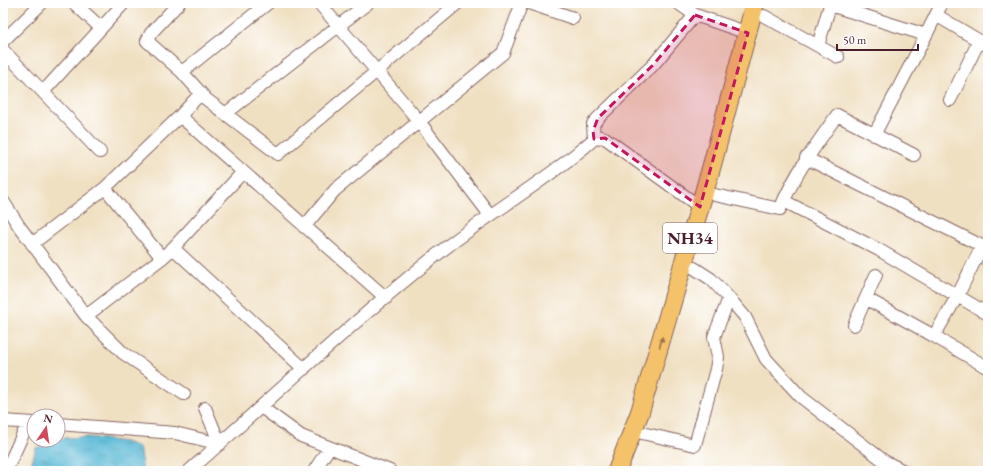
<svg xmlns="http://www.w3.org/2000/svg" width="991" height="474" font-family="'EB Garamond',serif">
<defs>
<pattern id="water-ripples" width="26" height="14" patternUnits="userSpaceOnUse"><rect width="26" height="14" fill="#56b8d5"/><path d="M2 4q2-2 4 0t4 0M15 11q2-2 4 0t4 0" fill="none" stroke="#4995ad"/></pattern>
</defs>
<rect width="100%" height="100%" fill="#fff"/>
<filter id="ink" filterUnits="userSpaceOnUse"><feTurbulence type="fractalNoise" baseFrequency=".025" numOctaves="2"/><feDisplacementMap in="SourceGraphic" scale="8" xChannelSelector="R" yChannelSelector="G"/><feConvolveMatrix kernelMatrix="1 2 1 2 8 2 1 2 1" color-interpolation-filters="sRGB"/></filter>
<filter id="wash" filterUnits="userSpaceOnUse"><feTurbulence type="fractalNoise" baseFrequency=".012" numOctaves="4" result="noise"/><feDisplacementMap in="SourceGraphic" scale="16" xChannelSelector="R" yChannelSelector="G"/><feGaussianBlur stdDeviation="0.9" result="paint"/><feColorMatrix in="noise" values="0 0 0 0 0 0 0 0 0 0 0 0 0 0 0 0 0 1.4 0 .05"/><feComposite in="paint" operator="in"/></filter>
<g filter="url(#wash)">
<rect width="100%" height="100%" fill="#f0e0c2"/>
<!-- water -->
<path fill="url(#water-ripples)" stroke="#506c80" d="M 89,437 L 125,442 L 139,447 L 143,471 L 29,471 L 36,448 L 63,438 Z"/>
</g>
<g filter="url(#ink)">
<g fill="none" stroke-linecap="round" stroke-linejoin="round">
<!-- minor casing -->
<g stroke="#846360" stroke-width="14">
<path id="minor" d="M 74,3 L 101,28
M 179,3 L 151,33 L 147,41 L 182,72 L 268,3
M 319,3 L 418,120 L 490,215
M 529,3 L 573,18
M 678,3 L 695,15 L 748,33
M 936,15 L 988,46
M 764,16 L 838,57
M 3,41 L 42,3
M 818,46 L 830,5 L 926,35 L 942,3
M 3,50 L 100,152
M 182,72 L 206,99 L 278,154 L 458,3
M 43,92 L 124,3
M 950,100 L 979,41
M 225,114 L 368,3
M 180,116 L 386,298
M 874,135 L 926,35
M 594,139 L 593,124 L 598,118 L 653,65 L 695,15
M 806,158 L 988,249
M 105,188 L 180,116 L 201,93
M 715,195 L 780,209 C 795,174 815,146 837,115 L 914,155
M 3,201 L 19,226 L 86,316
M 784,201 L 879,250 L 988,314
M 304,227 L 335,190 L 503,53 L 522,3
M 32,244 L 105,188 L 162,258 L 173,248 L 304,369
M 173,248 L 242,173
M 162,258 L 86,316 L 123,353 L 184,394
M 694,268 L 711,279 L 729,298 L 745,317 L 766,359 L 801,397 L 884,461 L 904,471
M 867,299 L 934,336 L 958,295 L 982,246
M 854,325 L 876,275
M 934,336 L 988,368
M 261,407 L 301,436 L 390,471
M 205,408 L 220,444
M 3,421 L 34,423
M 58,424 L 175,433 L 220,444
M 633,431 L 695,445 L 716,369 L 718,357 L 714,337 L 729,298
M 6,471 L 28,423
M 189,471 C 273,397 355,319 444,249 C 493,211 547,180 594,139 L 600,137 L 605,138 L 700,207
M 314,471 L 329,448"/>
</g>
<!-- highway casing -->
<g stroke="#846360" stroke-width="20">
<path id="highway" d="M 617,471 L 640,412 L 712,165 L 755,3"/>
</g>
<!-- minor -->
<use href="#minor" stroke="#fff" stroke-width="12"/>
<!-- highway -->
<use href="#highway" stroke="#f4c26a" stroke-width="18"/>
</g>
<!-- one-way arrows -->
<defs><path id="oneway-solid" d="M-6-.8H1V-3.2L6.5 0L1 3.2V.8H-6Z"/></defs>
<use fill="#9f704a" href="#oneway-solid" transform="translate(661 342) rotate(-75)"/>
</g>
<!-- marked area -->
<path fill="#c2185b" fill-opacity="0.2" stroke="#c2185b" stroke-width="3" stroke-dasharray="8 5" stroke-linejoin="round" d="M 695,15 L 748,33 L 700,207 L 605,138 L 594,139 L 593,131 L 598,118 L 653,65 Z"/>
<g text-anchor="middle" stroke-width="3.5" stroke-linejoin="round" paint-order="stroke">
<!-- shield labels -->
<rect fill="#fff" stroke="#80626b" stroke-width="1" x="663" y="223" width="54" height="30" rx="3"/>
<g font-size="17" font-weight="bold" fill="#4a1f2b">
<text x="690" y="244">NH34</text>
</g>
</g>
<!-- margin -->
<rect width="991" height="474" fill="none" stroke="#fff" stroke-width="16"/>
<!-- north arrow -->
<g transform="translate(46 428) rotate(13)"><circle r="19" fill="#ffffff" stroke="#b7a5aa"/>
<path d="M0-3L7 15L0 10L-7 15Z" fill="#d1495b"/>
<text y="-6" font-size="11" font-weight="bold" text-anchor="middle" fill="#4a1f2b">N</text>
</g>
<!-- scale -->
<path d="M837 44v6h81v-6" fill="none" stroke="#4a1f2b" stroke-width="2"/>
<text x="843" y="44" font-size="12" fill="#4a1f2b" stroke="#ffffff" stroke-width="3" paint-order="stroke">50 m</text>
</svg>
